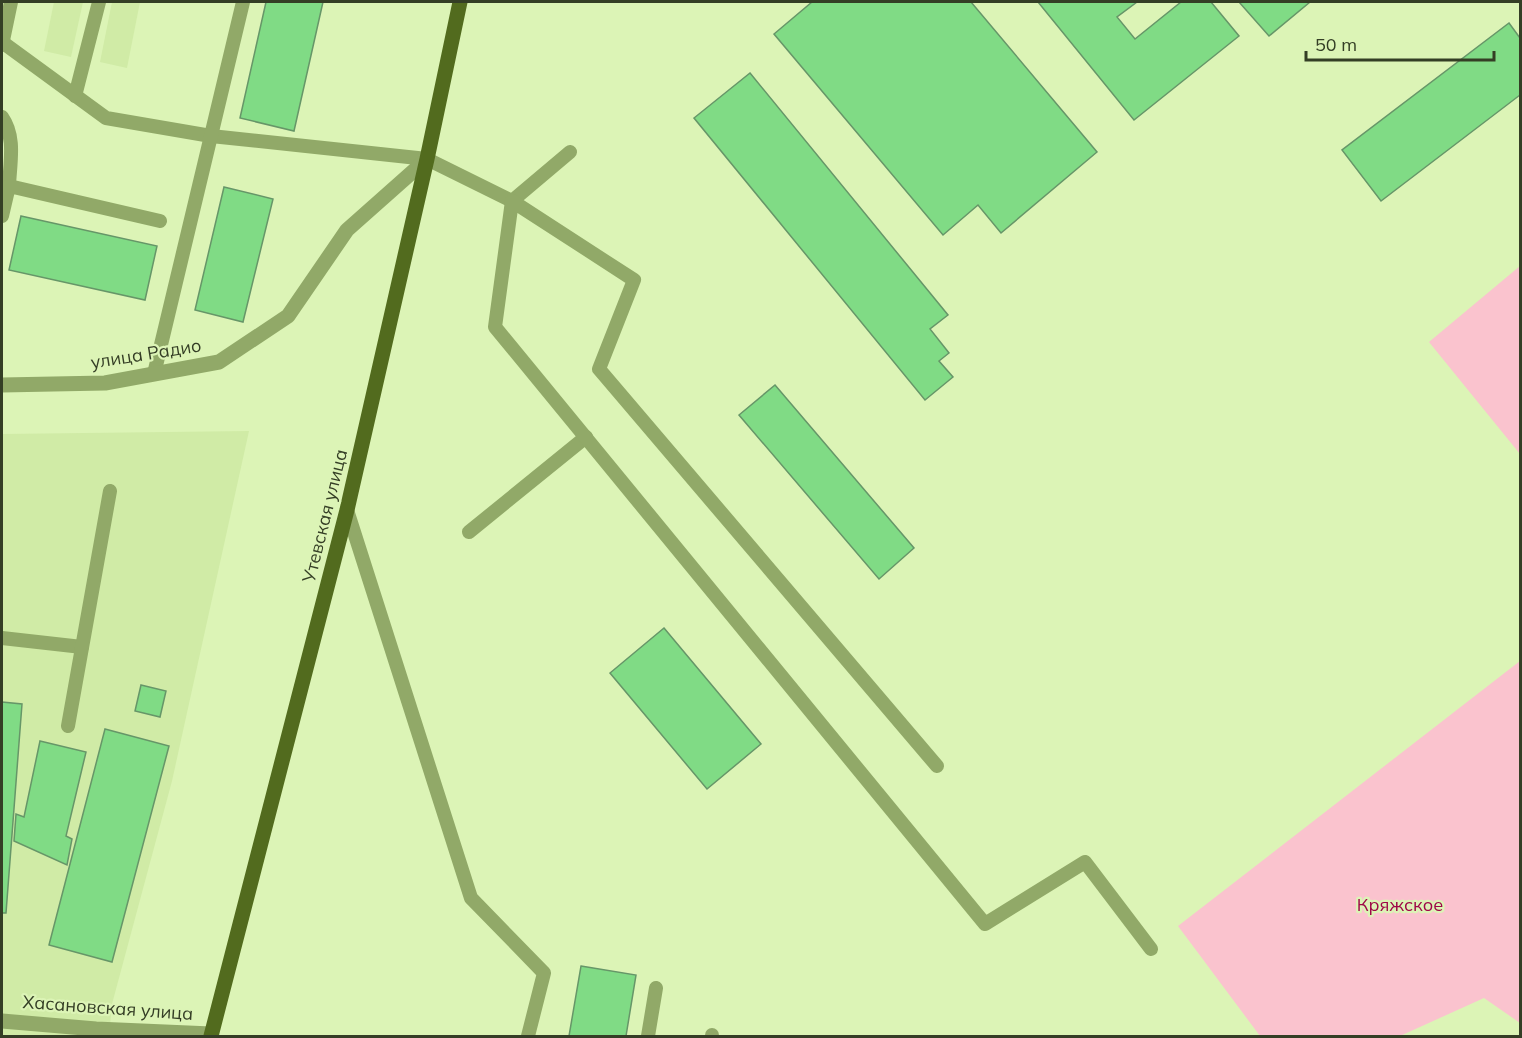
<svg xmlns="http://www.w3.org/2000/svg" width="1522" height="1038" font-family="Mulish,sans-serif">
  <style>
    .built { fill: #d0eba6 }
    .green { fill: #fac3ce }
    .building { fill: #80db85; stroke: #669668; stroke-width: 1.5 }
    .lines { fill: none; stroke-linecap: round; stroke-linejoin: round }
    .lane { stroke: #91a968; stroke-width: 14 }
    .street { stroke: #91a968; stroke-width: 15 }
    .primary { stroke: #526b1e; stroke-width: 15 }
    .labels { text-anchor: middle; stroke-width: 4.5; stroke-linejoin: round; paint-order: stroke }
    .street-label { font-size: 18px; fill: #343e25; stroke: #dcf4b6 }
    .park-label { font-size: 18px; fill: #9e0848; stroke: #dcf4b6 }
  </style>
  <rect width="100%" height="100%" fill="#dcf4b6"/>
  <g class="built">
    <path d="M 54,2 L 83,2 L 71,57 L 44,51 Z"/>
    <path d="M 112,2 L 140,2 L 127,68 L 100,62 Z"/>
    <path d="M 249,431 L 172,781 L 112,1004 L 109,1036 L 2,1036 L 2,434 Z"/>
  </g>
  <g class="green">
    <path d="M 1520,266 L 1520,454 L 1429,342 Z"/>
    <path d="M 1520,661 L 1520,1023 L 1484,998 L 1400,1036 L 1260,1036 L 1178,926 Z"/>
  </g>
  <g class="building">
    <path d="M 266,2 L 323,2 L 294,131 L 240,118 Z"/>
    <path d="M 812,2 L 971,2 L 1097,152 L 1001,233 L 978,205 L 943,235 L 774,34 Z"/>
    <path d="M 1038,2 L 1137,2 L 1117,17 L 1135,39 L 1181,2 L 1211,2 L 1239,36 L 1134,120 Z"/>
    <path d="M 1239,2 L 1310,2 L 1269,36 Z"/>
    <path d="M 1509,23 L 1520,38 L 1520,95 L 1381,201 L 1342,150 Z"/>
    <path d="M 750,73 L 948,315 L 930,329 L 949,353 L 939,361 L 953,377 L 925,400 L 694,118 Z"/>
    <path d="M 224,187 L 273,199 L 243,322 L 195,310 Z"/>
    <path d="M 21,216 L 157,246 L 145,300 L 9,270 Z"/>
    <path d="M 775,385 L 914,548 L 879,579 L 739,415 Z"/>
    <path d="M 664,628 L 761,744 L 707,789 L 610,673 Z"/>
    <path d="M 141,685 L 166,691 L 160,717 L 135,711 Z"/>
    <path d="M 2,702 L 22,704 L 6,913 L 2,913 Z"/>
    <path d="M 105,729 L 169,746 L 112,962 L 49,945 Z"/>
    <path d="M 40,741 L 86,752 L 66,836 L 72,839 L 67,865 L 14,841 L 16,814 L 24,817 Z"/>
    <path d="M 581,966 L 636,975 L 626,1036 L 569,1036 Z"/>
  </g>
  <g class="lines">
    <g class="lane">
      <path d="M 2,42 L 106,118 L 211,136 L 427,159 L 512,201 L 570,152"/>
      <path d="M 2,45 L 11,2"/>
      <path d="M 75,96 L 99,2"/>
      <path d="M 2,117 C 16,137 10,162 9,186"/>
      <path d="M 2,216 L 9,186 L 160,221"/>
      <path d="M 154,374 L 243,2"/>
      <path d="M 347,510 L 471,898 L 544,973 L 528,1036"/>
      <path d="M 469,532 L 586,437"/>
      <path d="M 2,638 L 82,647"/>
      <path d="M 68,726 L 110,491"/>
      <path d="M 937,766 L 599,369 L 634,280 L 512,201 L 495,327 L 985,924 L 1085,862 L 1151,949"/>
      <path d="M 648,1036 L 656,988"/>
      <path d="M 712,1036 L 712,1035"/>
    </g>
    <g class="street">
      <path d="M 2,385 L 105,383 L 219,362 L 288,316 L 347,230 L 427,159"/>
      <path d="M 2,1021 L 96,1029 L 211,1034"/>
    </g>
    <path class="primary" d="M 211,1036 L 347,510 L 427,159 L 460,2"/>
  </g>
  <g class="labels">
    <g class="street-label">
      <text transform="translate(146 354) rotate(-9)" y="6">улица Радио</text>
      <text transform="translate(325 516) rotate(-76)" y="6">Утевская улица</text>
      <text transform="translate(108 1008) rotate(4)" y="6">Хасановская улица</text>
    </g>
    <g class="park-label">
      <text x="1400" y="911">Кряжское</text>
    </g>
  </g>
  <rect width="1522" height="1038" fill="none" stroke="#343e25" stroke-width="6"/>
  <path d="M1306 51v9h188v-9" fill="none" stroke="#343e25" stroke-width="3"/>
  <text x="1315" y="51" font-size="18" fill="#343e25" stroke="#dcf4b6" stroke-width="4.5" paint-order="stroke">50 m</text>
</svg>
